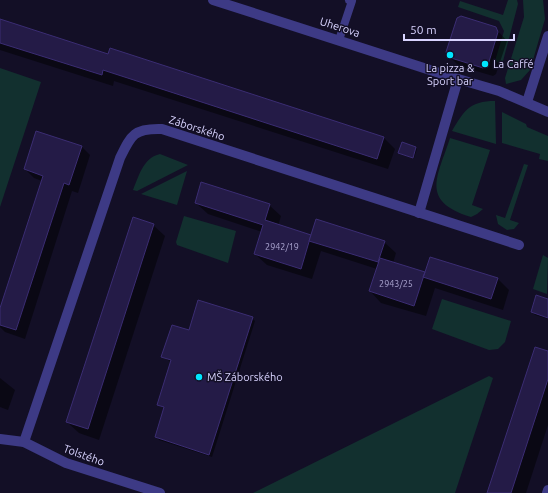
<svg xmlns="http://www.w3.org/2000/svg" width="548" height="493" font-family="Ubuntu,sans-serif">
  <style>
    .green { fill: #12302f }
    .shadow { fill: #0007 }
    .building { fill: #241b47; stroke: #3b2d73 }
    .lines { fill: none; stroke-linecap: round; stroke-linejoin: round }
    .service { stroke: #3d3a85; stroke-width: 8 }
    .minor { stroke: #3d3a85; stroke-width: 10 }
    .poi-dot { fill: #00e5ff; stroke: #130f26; stroke-width: 1.5 }
    .labels { text-anchor: middle; stroke-width: 3; stroke-linejoin: round; paint-order: stroke }
    .number-label { font-size: 9px; fill: #aca6d1 }
    .street-label { font-size: 11px; fill: #d9d4ff; stroke: #130f26 }
    .poi-label { font-size: 11px; fill: #d9d4ff; stroke: #130f26; text-anchor: start }
  </style>
  <rect width="100%" height="100%" fill="#130f26"/>
  <g class="green">
    <path d="M 508,0 L 517,0 L 518,4 L 502,65 L 495,61 L 504,31 L 499,21 L 458,7 L 460,1 L 503,15 Z"/>
    <path d="M 523,0 L 543,0 L 545,19 L 530,70 L 521,80 L 506,84 L 505,78 L 524,17 Z"/>
    <path d="M 0,68 L 41,82 L 0,207 Z"/>
    <path d="M 495,101 L 496,144 L 452,131 C 464,111 469,101 495,101 Z"/>
    <path d="M 502,112 L 526,124 L 527,127 L 548,136 L 548,161 L 539,159 L 540,154 L 502,143 Z"/>
    <path d="M 450,138 L 490,150 L 472,205 L 483,209 L 477,214 L 471,217 C 419,201 438,176 450,138 Z"/>
    <path d="M 160,154 L 188,165 L 137,191 L 133,190 C 139,176 143,158 160,154 Z"/>
    <path d="M 524,164 L 528,165 L 510,220 L 519,223 L 514,229 L 507,230 L 498,224 L 496,215 L 505,218 Z"/>
    <path d="M 187,171 L 177,205 L 141,194 Z"/>
    <path d="M 184,216 L 236,231 L 228,263 L 177,245 L 176,242 Z"/>
    <path d="M 543,255 L 548,258 L 547,294 L 533,289 Z"/>
    <path d="M 442,299 L 511,321 L 505,342 L 498,349 L 489,350 L 432,329 Z"/>
    <path d="M 489,376 L 493,378 L 455,493 L 253,493 Z"/>
  </g>
  <g class="shadow">
    <path d="M 0,20 L 109,55 L 384,138 L 395,149 L 388,169 L 114,81 L 113,86 L 0,50 Z"/>
    <path d="M 495,28 L 507,41 L 496,74 L 493,76 L 459,66 L 449,56 Z"/>
    <path d="M 81,146 L 90,155 L 78,193 L 72,191 L 25,339 L 5,332 L 0,327 L 0,312 L 42,181 L 34,178 L 25,169 Z"/>
    <path d="M 416,148 L 417,149 L 414,158 L 401,154 Z"/>
    <path d="M 196,203 L 269,205 L 281,216 L 278,226 L 311,236 L 384,242 L 396,253 L 393,263 L 426,273 L 498,279 L 509,290 L 503,310 L 435,288 L 426,316 L 381,303 L 370,291 L 377,269 L 321,251 L 312,279 L 267,265 L 255,254 L 262,232 L 208,214 Z"/>
    <path d="M 153,225 L 165,236 L 99,440 L 79,433 L 67,422 Z"/>
    <path d="M 548,300 L 548,319 L 535,315 L 532,312 Z"/>
    <path d="M 252,318 L 255,321 L 212,457 L 159,440 L 156,436 L 165,409 L 158,404 L 171,362 L 162,356 L 189,332 Z"/>
    <path d="M 548,352 L 548,425 L 526,493 L 489,493 Z"/>
    <path d="M 0,378 L 15,390 L 8,410 L 0,407 Z"/>
  </g>
  <g class="building">
    <path d="M 461,16 L 496,27 L 498,32 L 488,65 L 483,68 L 448,57 L 446,52 L 457,18 Z"/>
    <path d="M 0,19 L 108,54 L 110,48 L 384,137 L 377,159 L 103,70 L 102,75 L 0,43 Z"/>
    <path d="M 36,131 L 82,146 L 69,185 L 64,183 L 16,330 L 0,325 L 0,308 L 43,176 L 24,169 Z"/>
    <path d="M 402,142 L 416,147 L 413,158 L 398,153 Z"/>
    <path d="M 201,182 L 270,204 L 265,220 L 311,235 L 301,269 L 254,254 L 263,225 L 195,203 Z"/>
    <path d="M 133,217 L 154,224 L 88,429 L 66,422 Z"/>
    <path d="M 316,219 L 385,241 L 378,262 L 309,241 Z"/>
    <path d="M 430,257 L 498,278 L 491,299 L 423,277 L 425,272 L 414,306 L 369,291 L 380,258 L 425,272 Z"/>
    <path d="M 536,295 L 548,299 L 548,318 L 531,312 Z"/>
    <path d="M 198,300 L 253,317 L 209,455 L 155,437 L 164,407 L 157,405 L 171,360 L 161,357 L 172,325 L 189,330 Z"/>
    <path d="M 535,347 L 548,351 L 548,379 L 511,493 L 487,493 Z"/>
  </g>
  <g class="lines">
    <path class="service" d="M 339,40 L 352,1 L 349,0"/>
    <g class="minor">
      <path d="M 213,0 L 458,79 L 499,91 L 548,112"/>
      <path d="M 527,102 L 548,36"/>
      <path d="M 419,213 L 458,79"/>
      <path d="M 0,439 L 24,442 L 66,463 L 160,493"/>
      <path d="M 24,442 L 120,158 C 131,135 134,128 162,129 L 519,245"/>
      <path d="M 547,493 L 548,490"/>
    </g>
  </g>
  <g class="poi-dot">
    <circle cx="450" cy="55" r="4"/>
    <circle cx="485" cy="64" r="4"/>
    <circle cx="199" cy="377" r="4"/>
  </g>
  <g class="labels">
    <g class="number-label">
      <text x="282" y="250">2942/19</text>
      <text x="396" y="287">2943/25</text>
    </g>
    <g class="street-label">
      <text transform="translate(340 27) rotate(18)" y="4">Uherova</text>
      <text transform="translate(197 128) rotate(18)" y="4">Záborského</text>
      <text transform="translate(84 455) rotate(20)" y="4">Tolstého</text>
    </g>
    <g class="poi-label">
      <text x="493" y="68">La Caffé</text>
      <text x="450" y="72" text-anchor="middle">La pizza &amp;<tspan x="450" dy="13">Sport bar</tspan></text>
      <text x="207" y="381">MŠ Záborského</text>
    </g>
  </g>
  <path d="M404 34v6h110v-6" fill="none" stroke="#d9d4ff" stroke-width="2"/>
  <text x="410" y="34" font-size="12" fill="#d9d4ff" stroke="#130f26" stroke-width="3" paint-order="stroke">50 m</text>
</svg>
